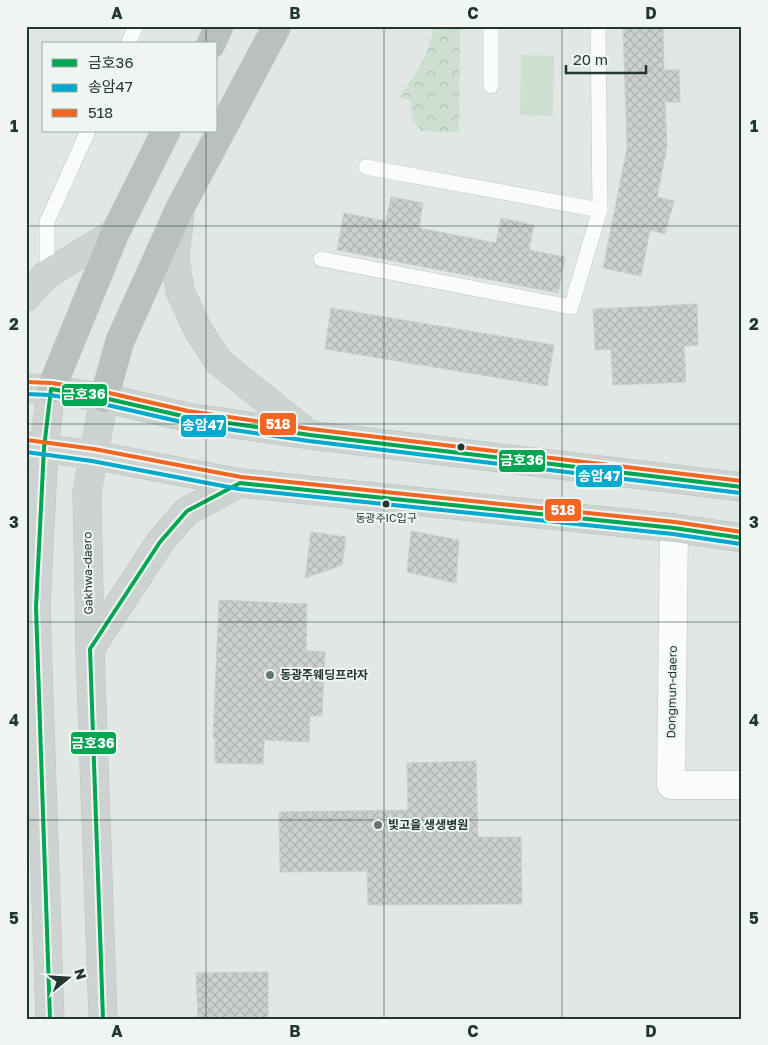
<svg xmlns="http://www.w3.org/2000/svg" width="768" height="1045" font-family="'Golos Text','Noto Sans KR',sans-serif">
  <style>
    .green { fill: #ccdfd0 }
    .park { fill: url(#park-crowns) }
    .building { fill: url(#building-cross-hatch); stroke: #cad0cd }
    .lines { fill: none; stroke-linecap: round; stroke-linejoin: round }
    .service-casing { stroke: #bec4c1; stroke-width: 16 }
    .minor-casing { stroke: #bec4c1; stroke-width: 29 }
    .primary-casing { stroke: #bcc3c0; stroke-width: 29 }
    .motorway-casing { stroke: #bcc3c0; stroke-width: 29 }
    .service { stroke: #fafbfb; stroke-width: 15 }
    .minor { stroke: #fafbfb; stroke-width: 28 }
    .primary { stroke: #cdd3d1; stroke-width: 28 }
    .motorway { stroke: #bac0be; stroke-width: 28 }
    .bus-1-casing { stroke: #eff6f2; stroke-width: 8 }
    .bus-2-casing { stroke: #eff6f2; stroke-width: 8 }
    .bus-3-casing { stroke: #eff6f2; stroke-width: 8 }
    .bus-1 { stroke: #00a651; stroke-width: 4 }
    .bus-2 { stroke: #00a9ce; stroke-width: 4 }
    .bus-3 { stroke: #f26522; stroke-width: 4 }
    .grid { fill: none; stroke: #22372f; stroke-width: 1; stroke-opacity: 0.55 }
    .bus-dot { fill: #22372f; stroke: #eff6f2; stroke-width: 2 }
    .poi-dot { fill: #65756e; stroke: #eff6f2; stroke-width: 2 }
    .labels { text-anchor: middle; stroke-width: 4; stroke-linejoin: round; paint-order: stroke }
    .bus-label { font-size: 11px; fill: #22372f; stroke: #eff6f2 }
    .street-label { font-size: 12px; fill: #22372f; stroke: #eff6f2 }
    .poi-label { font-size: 12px; font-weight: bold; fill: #22372f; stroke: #eff6f2; text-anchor: start }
    .line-badge { stroke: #eff6f2; stroke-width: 2 }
    .badge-label { font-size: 14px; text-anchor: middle; font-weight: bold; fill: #fff }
    .neatline { fill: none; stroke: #22372f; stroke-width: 2 }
    .grid-label { font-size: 16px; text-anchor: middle; font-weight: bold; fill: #22372f }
  </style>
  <defs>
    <pattern id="park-crowns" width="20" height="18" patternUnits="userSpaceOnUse" patternTransform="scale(1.25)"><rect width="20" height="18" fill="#ccdfd0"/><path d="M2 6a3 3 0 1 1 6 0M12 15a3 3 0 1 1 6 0" fill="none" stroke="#afc0b3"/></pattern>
    <pattern id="building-cross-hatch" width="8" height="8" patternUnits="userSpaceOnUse" patternTransform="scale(1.25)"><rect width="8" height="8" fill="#ccd0ce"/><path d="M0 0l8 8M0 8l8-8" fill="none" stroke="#afb3b1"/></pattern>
  </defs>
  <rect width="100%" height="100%" fill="#e1e7e4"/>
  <path class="green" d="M 521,55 L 554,56 L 553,116 L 520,115 Z"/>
  <path class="park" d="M 433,26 L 460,26 L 459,132 L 421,131 L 413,120 L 410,100 L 400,97 C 414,75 432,53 433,26 Z"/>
  <g class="building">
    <path d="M 663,26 L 664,70 L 679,70 L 680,102 L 665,102 L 667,147 L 657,197 L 674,201 L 665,234 L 650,230 L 641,276 L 603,268 L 627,148 L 623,27 Z"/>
    <path d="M 391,197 L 423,203 L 419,228 L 496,243 L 501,218 L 534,225 L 529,250 L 565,257 L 558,293 L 337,250 L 344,213 L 386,221 Z"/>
    <path d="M 697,304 L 698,345 L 684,346 L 686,382 L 613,385 L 611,349 L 595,350 L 593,309 Z"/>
    <path d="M 331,308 L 554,345 L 547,386 L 325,349 Z"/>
    <path d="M 411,531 L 459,540 L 456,583 L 407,572 Z"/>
    <path d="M 311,532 L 346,537 L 342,565 L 305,578 Z"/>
    <path d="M 219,600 L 307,604 L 306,651 L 325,652 L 322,716 L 310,716 L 309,742 L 264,740 L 263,764 L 215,763 L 215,738 L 213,738 Z"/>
    <path d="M 476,761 L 478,837 L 521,837 L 522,904 L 368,905 L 367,871 L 280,872 L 279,812 L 408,810 L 407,763 Z"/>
    <path d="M 268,972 L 268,1019 L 198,1019 L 196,973 Z"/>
  </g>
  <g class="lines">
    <defs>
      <g id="service">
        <path d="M 128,44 L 136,26"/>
        <path d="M 491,86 L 491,26"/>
        <path d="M 366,167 L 600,210"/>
        <path d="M 321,259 L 571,307 L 600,210 L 598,26"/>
        <path d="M 47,274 L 47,222 L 88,131"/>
      </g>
      <path id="minor" d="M 674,528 L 671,785 L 742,785"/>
      <g id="primary">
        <path d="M 180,212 L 175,258 L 180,291 L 198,330 L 219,362 L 309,434"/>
        <path d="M 26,297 L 47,274 L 115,233"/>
        <path d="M 26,388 L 51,389 L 104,398 L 187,417 L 310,435 L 742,487"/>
        <path d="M 26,446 L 93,455 L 240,483 L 674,528 L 742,538"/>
        <path d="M 90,649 L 160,542 L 187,511 L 240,483"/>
        <path d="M 50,1019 L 36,607 L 44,448 L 51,389"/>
        <path d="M 103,1019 L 90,649 L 87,492 L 104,398"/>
      </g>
      <g id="motorway">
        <path d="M 211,44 L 219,26"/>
        <path d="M 51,389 L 115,233 L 166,131"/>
        <path d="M 104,398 L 120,341 L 180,208 L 277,26"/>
      </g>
    </defs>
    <use href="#service" class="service-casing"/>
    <use href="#minor" class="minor-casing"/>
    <use href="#primary" class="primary-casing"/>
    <use href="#motorway" class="motorway-casing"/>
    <use href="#service" class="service"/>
    <use href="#minor" class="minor"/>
    <use href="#primary" class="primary"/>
    <use href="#motorway" class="motorway"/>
    <defs>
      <g id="bus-1">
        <path d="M 50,1019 L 36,607 L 44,448 L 51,389 L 104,398 L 187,417 L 310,435 L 742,487"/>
        <path d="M 103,1019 L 90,649 L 160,542 L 187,511 L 240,483 L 674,528 L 742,538"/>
      </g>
      <g id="bus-2">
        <path d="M 26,394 L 50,395 L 103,404 L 186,423 L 309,441 L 741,493"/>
        <path d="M 26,452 L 92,461 L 239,489 L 673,534 L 741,544"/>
      </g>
      <g id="bus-3">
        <path d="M 26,382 L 52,383 L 105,392 L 188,411 L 311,429 L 742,481"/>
        <path d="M 27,440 L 94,449 L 241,477 L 675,522 L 742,532"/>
      </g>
    </defs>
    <use href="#bus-1" class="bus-1-casing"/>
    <use href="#bus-2" class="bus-2-casing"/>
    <use href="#bus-3" class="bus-3-casing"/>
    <use href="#bus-1" class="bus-1"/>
    <use href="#bus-2" class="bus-2"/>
    <use href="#bus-3" class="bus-3"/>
  </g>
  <path class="grid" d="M 206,26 L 206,44M 384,26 L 384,1019M 562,26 L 562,1019M 206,131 L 206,1019M 26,226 L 742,226M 26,424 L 742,424M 26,622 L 742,622M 26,820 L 742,820"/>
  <g class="bus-dot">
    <circle cx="461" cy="447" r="4.5"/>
    <circle cx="386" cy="504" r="4.5"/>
  </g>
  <g class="poi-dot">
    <circle cx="270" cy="675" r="5"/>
    <circle cx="378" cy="825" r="5"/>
  </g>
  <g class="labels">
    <g class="bus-label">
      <text x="386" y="522">동광주IC입구</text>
    </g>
    <g class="street-label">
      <text transform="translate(88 573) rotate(-91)" y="4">Gakhwa-daero</text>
      <text transform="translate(672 692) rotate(-89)" y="4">Dongmun-daero</text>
    </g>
    <g class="poi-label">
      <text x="280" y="679">동광주웨딩프라자</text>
      <text x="388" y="829">빛고을 생생병원</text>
    </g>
  </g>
  <g class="line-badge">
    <rect x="61" y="383" width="47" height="24" rx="5" fill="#00a651"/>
    <rect x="259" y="412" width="38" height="24" rx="5" fill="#f26522"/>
    <rect x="180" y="414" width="47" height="24" rx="5" fill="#00a9ce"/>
    <rect x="498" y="449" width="48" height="24" rx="5" fill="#00a651"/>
    <rect x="575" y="464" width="48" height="24" rx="5" fill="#00a9ce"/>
    <rect x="544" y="498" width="38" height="24" rx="5" fill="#f26522"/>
    <rect x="70" y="731" width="47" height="24" rx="5" fill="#00a651"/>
  </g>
  <g class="badge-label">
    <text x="84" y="399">금호36</text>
    <text x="278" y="429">518</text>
    <text x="203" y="430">송암47</text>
    <text x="522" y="465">금호36</text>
    <text x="599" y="481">송암47</text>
    <text x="563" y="515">518</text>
    <text x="93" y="748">금호36</text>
  </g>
  <rect width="768" height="1045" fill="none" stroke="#eff6f2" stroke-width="55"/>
  <rect x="42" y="42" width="175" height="90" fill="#eff6f2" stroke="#9daaa4"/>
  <rect x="52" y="59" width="25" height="8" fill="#00a651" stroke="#9daaa4"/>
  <text x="88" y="68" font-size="15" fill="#22372f">금호36</text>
  <rect x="52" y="84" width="25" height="8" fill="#00a9ce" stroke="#9daaa4"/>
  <text x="88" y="92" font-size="15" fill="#22372f">송암47</text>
  <rect x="52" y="109" width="25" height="8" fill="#f26522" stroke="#9daaa4"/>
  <text x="88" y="118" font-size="15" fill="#22372f">518</text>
  <g transform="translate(68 978) rotate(72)" stroke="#eff6f2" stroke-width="4" paint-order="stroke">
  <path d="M0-4L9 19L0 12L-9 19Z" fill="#22372f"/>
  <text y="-8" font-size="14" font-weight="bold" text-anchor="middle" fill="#22372f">N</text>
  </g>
  <path d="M566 65v8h80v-8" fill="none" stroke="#22372f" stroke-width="2.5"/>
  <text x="573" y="65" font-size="15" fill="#22372f" stroke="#eff6f2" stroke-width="4" paint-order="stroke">20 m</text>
  <rect x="28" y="28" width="712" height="990" class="neatline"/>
  <g class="grid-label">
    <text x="117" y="19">A</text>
    <text x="295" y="19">B</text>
    <text x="473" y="19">C</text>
    <text x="651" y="19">D</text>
    <text x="14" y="132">1</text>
    <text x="754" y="132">1</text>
    <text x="14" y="330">2</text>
    <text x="754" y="330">2</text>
    <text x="14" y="528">3</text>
    <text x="754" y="528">3</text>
    <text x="14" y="726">4</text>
    <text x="754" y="726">4</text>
    <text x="14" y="924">5</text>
    <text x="754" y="924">5</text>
    <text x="117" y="1037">A</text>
    <text x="295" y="1037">B</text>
    <text x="473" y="1037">C</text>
    <text x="651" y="1037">D</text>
  </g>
</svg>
